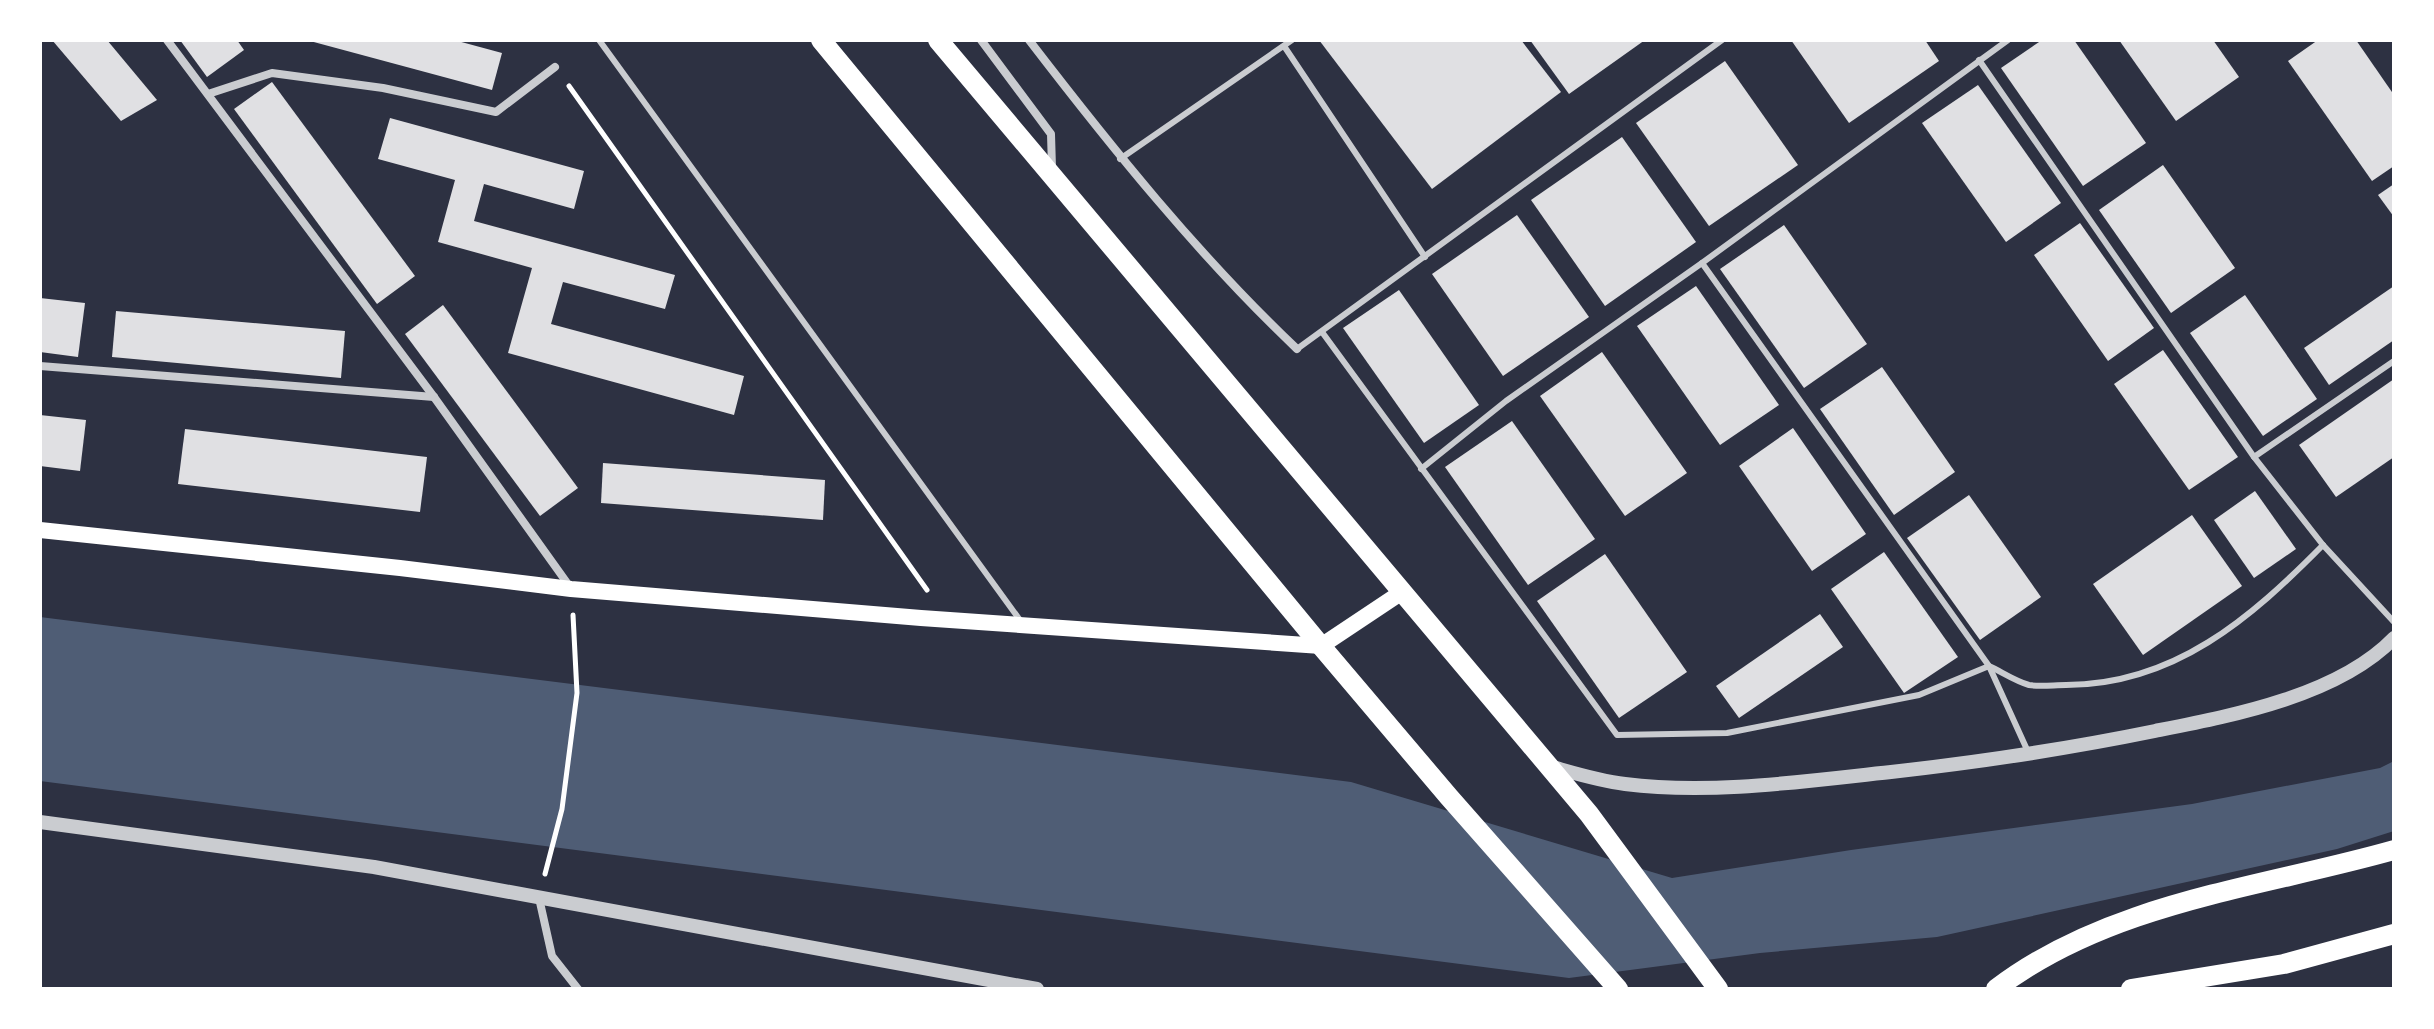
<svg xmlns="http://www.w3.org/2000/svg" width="2434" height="1029" font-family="'Space Grotesk',sans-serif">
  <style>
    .water { fill: #4f5d75 }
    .building { fill: #e0e0e3 }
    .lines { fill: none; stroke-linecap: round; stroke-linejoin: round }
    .path { stroke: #fff; stroke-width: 5 }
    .service { stroke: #caccd0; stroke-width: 6 }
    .minor { stroke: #caccd0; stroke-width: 8 }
    .tertiary { stroke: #caccd0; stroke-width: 14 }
    .secondary { stroke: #fff; stroke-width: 16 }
    .primary { stroke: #fff; stroke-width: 20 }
  </style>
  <rect width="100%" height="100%" fill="#2d3142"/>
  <path class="water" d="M 40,617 L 1351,782 L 1672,878 L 1851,850 L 2192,804 L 2380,768 L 2394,761 L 2394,831 L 2337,849 L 1937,937 L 1760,953 L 1569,978 L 40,781 Z"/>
  <g class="building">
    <path d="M 52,40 L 107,40 L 157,100 L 121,121 Z"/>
    <path d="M 180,40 L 237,40 L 244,50 L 207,77 Z"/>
    <path d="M 454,40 L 502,53 L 492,90 L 310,41 Z"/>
    <path d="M 1319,40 L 1521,40 L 1561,92 L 1432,189 Z"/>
    <path d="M 1530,40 L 1645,40 L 1569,94 Z"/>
    <path d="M 1791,40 L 1925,40 L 1939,61 L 1849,123 Z"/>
    <path d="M 2042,40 L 2074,40 L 2146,143 L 2083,186 L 2001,68 Z"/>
    <path d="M 2119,40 L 2213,40 L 2239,77 L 2176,121 Z"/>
    <path d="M 2318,40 L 2356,40 L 2394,95 L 2394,166 L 2372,181 L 2288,61 Z"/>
    <path d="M 1725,61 L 1798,165 L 1709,226 L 1636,123 Z"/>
    <path d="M 272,82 L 415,276 L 377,304 L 234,109 Z"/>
    <path d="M 1978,85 L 2061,203 L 2006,242 L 1922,123 Z"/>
    <path d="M 390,118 L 584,171 L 574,209 L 484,184 L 474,221 L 675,275 L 665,309 L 563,282 L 551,324 L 744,376 L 734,415 L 508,353 L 532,268 L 438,242 L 455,180 L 378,159 Z"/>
    <path d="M 1622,137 L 1696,242 L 1605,306 L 1531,200 Z"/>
    <path d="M 2163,165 L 2235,268 L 2171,313 L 2099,210 Z"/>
    <path d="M 2394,184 L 2394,217 L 2378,195 Z"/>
    <path d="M 1517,215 L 1589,317 L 1503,376 L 1432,274 Z"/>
    <path d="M 2080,223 L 2154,328 L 2108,361 L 2034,255 Z"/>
    <path d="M 1784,225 L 1867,344 L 1804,388 L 1720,269 Z"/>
    <path d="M 1696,286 L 1779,405 L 1720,445 L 1637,326 Z"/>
    <path d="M 2394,286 L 2394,340 L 2329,385 L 2304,348 Z"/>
    <path d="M 1399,290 L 1479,405 L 1424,443 L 1343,328 Z"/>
    <path d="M 2245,295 L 2317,399 L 2263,436 L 2190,333 Z"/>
    <path d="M 40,298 L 85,303 L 78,357 L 40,352 Z"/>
    <path d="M 443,305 L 578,488 L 540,516 L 405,334 Z"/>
    <path d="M 116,311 L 345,331 L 341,378 L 112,357 Z"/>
    <path d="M 2163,350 L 2238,457 L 2189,490 L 2114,384 Z"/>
    <path d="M 1602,352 L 1687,473 L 1625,516 L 1540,396 Z"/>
    <path d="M 1882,367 L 1955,472 L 1894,515 L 1820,409 Z"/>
    <path d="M 2394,379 L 2394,457 L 2336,497 L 2299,445 Z"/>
    <path d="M 40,415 L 86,420 L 80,471 L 40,466 Z"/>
    <path d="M 1512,421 L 1595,539 L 1528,585 L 1445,467 Z"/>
    <path d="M 1793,428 L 1866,534 L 1812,571 L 1739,466 Z"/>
    <path d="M 185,429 L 427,457 L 420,512 L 178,484 Z"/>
    <path d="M 603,463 L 825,480 L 823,520 L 601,503 Z"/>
    <path d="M 2255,491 L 2296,549 L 2254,578 L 2214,520 Z"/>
    <path d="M 1969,495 L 2041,597 L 1980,640 L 1907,538 Z"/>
    <path d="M 2192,515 L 2242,586 L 2143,655 L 2093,584 Z"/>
    <path d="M 1884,552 L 1958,657 L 1904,693 L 1831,589 Z"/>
    <path d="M 1605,554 L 1687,672 L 1619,718 L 1537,601 Z"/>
    <path d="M 1820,614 L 1843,647 L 1739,718 L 1716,686 Z"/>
  </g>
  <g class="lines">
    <g class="path">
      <path d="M 569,86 L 927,590"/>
      <path d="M 545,874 L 562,809 L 577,693 L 573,615"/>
    </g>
    <g class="service">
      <path d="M 599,40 L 1022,623"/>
      <path d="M 1284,46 L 1425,257"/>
      <path d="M 1979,60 L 2254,457 L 2323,545 L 2394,622"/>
      <path d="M 1120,159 L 1292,40"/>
      <path d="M 1702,263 L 1989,666 C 2002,672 2015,681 2029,685 C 2040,687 2054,685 2066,685 C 2174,685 2251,618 2323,545"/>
      <path d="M 1322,332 L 1617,735 L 1727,733 L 1919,695 L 1989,666 L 2029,754"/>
      <path d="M 1297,349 L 1722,40"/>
      <path d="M 2254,457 L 2394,361"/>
      <path d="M 1421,469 L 1506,401 L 1702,263 L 2008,40"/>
    </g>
    <g class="minor">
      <path d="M 167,40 L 434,397 L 570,587"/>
      <path d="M 981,40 L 1051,134 L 1052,168"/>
      <path d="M 1029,40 C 1112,148 1198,255 1297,349"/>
      <path d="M 208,94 L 272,73 L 383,88 L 496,112 L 555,67"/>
      <path d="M 40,366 L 434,397"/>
      <path d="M 539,898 L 552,956 L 578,989"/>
    </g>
    <g class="tertiary">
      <path d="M 1549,766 C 1574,773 1599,781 1625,784 C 1711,795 1806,781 1891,772 C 1980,762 2067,749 2155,731 C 2231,716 2338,696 2394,638"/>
      <path d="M 40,822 L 374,867 L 1037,989"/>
    </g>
    <path class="secondary" d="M 40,530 L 400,568 L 571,589 L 921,618 L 1321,646 L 1402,592"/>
    <g class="primary">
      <path d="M 821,40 L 1321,646 L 1449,797 L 1618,989"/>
      <path d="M 938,40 L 1589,814 L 1718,989"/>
      <path d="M 1996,989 C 2110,902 2260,888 2394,850"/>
      <path d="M 2131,989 L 2284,964 L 2394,934"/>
    </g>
  </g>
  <rect width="2434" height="1029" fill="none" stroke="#ffffff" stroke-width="84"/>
</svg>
